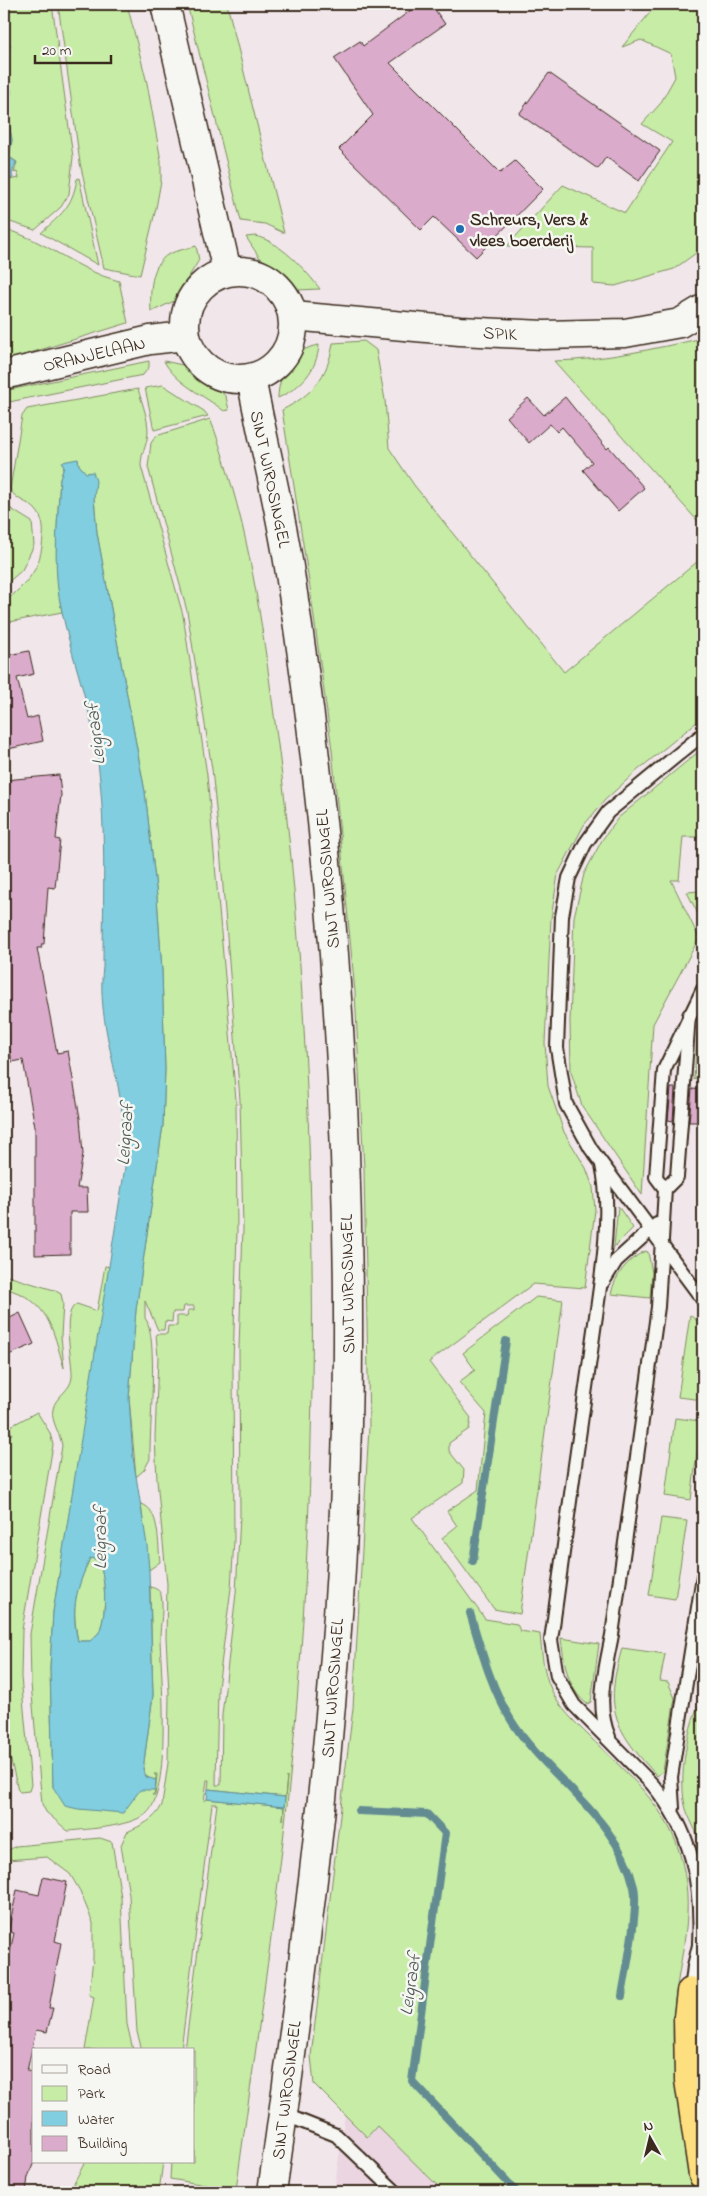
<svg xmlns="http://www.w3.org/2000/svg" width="707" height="2196" font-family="'Indie Flower',sans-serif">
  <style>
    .built { fill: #ead5e1 }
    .green { fill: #c6eca6; stroke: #808b62; fill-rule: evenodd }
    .water { fill: #80cedf; stroke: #648c92; fill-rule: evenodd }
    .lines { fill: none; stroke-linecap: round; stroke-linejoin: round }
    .stream { stroke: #648c92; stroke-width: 8 }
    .building { fill: #dbabcc; stroke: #3b2a1e }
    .lane-casing { stroke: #3b2a1e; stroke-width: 16 }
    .secondary-casing { stroke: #3b2a1e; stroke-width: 31 }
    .highway-casing { stroke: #3b2a1e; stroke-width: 31 }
    .lane { stroke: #f6f6f2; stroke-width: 12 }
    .secondary { stroke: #f6f6f2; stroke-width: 28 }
    .highway { stroke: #fedf80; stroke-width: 28 }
    .poi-dot { fill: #1f6fb2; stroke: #f6f6f2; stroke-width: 2 }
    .labels { text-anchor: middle; stroke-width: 5; stroke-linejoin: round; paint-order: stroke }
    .poi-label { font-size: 18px; font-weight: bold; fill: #3b2a1e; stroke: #f6f6f2; text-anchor: start }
    .street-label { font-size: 18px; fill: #3b2a1e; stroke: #f6f6f2 }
    .water-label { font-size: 19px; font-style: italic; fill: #505b58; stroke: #f6f6f2 }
  </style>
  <rect width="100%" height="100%" fill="#f1e7ea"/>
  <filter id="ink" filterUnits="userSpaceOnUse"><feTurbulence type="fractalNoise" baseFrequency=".02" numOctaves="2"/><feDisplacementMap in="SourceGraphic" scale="10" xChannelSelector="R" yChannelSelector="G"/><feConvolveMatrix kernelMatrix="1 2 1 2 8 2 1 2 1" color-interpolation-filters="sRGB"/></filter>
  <g filter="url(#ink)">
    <path class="built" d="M 345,2114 L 367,2136 L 377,2125 L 444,2192 L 334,2192 Z"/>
    <g class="green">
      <path d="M 4,4 L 52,4 L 73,157 L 69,194 L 61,207 L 35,230 L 4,220 L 4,181 L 19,178 L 17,172 L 14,173 L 17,162 L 9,157 L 12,140 L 8,119 L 11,92 L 7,60 L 10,45 L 4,33 Z"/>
      <path d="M 58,4 L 127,4 L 147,83 L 161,161 L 161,181 L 156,208 L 140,275 L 104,268 L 80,163 Z"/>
      <path d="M 187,4 L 227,4 L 284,233 L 265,224 L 241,221 Z"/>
      <path d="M 657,4 L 703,4 L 703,248 L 674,269 L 615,286 L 593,284 L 593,248 L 507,246 L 563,185 L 625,213 L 672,142 L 642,124 L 660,104 L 675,77 L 671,54 L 641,40 L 622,47 Z"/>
      <path d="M 79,178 L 98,265 L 41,233 C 61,214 72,208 77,179 Z"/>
      <path d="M 4,229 C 45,239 77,271 119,281 L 128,323 L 4,361 Z"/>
      <path d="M 255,236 C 279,241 305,269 320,289 L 297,290 L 279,271 L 259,257 L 246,237 Z"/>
      <path d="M 196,246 L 199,260 L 174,301 L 151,312 C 150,293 150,264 169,254 C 177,250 187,249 196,246 Z"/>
      <path d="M 703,338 L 703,527 L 554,361 C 605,360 653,349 703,338 Z"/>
      <path d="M 364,341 L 376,350 L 385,400 L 389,448 L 414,485 L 564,672 L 703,557 L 703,717 L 638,770 L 605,800 L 584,825 L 558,874 L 551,919 L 545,1043 L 548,1086 L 564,1132 L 586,1168 L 593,1187 L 595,1210 L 585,1288 L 533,1284 L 429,1362 L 471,1418 L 469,1429 L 449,1443 L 449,1451 L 464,1470 L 463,1483 L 412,1518 L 485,1619 L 517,1624 L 520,1631 L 540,1634 C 542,1653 543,1672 551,1689 C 559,1708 575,1722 589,1736 C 623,1770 665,1804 679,1851 C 698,1913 679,1952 674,2012 C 670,2072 683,2133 692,2192 L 444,2192 L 377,2126 L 367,2137 L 314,2084 L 311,2056 L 353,1708 L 369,1427 L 364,1169 L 355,992 L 332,750 L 310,588 L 282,410 C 312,395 328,377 333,343 Z"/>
      <path d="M 319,345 C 317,371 301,387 278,398 C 278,374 294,348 319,345 Z"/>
      <path d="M 149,361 L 149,367 L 143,375 L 4,403 L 4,391 Z"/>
      <path d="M 164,361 L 187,366 L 202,380 L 217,387 L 226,397 L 229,410 L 224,411 C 205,396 175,383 164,361 Z"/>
      <path d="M 163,385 L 204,411 L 208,416 L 154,430 L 145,388 Z"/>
      <path d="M 138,389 C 142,403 151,425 147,439 C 145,450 141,454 141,466 L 183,615 L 207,775 L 236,1100 L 237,1231 L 233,1364 L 234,1540 L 231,1588 L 218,1688 L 216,1785 L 221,1785 L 222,1715 L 236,1593 L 240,1516 L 239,1348 L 243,1228 L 240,1100 L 220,849 L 212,769 L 187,611 L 148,467 L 151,443 L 156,436 L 210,419 C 217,435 222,453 227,470 C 256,562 266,657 279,752 C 297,891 306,1031 310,1172 C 316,1360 311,1549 294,1736 C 280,1888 257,2039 236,2190 L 170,2179 L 171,2162 L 194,2162 L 194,2050 L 185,2050 L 217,1804 L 212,1804 L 181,2050 L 142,2050 L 137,2032 L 129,1895 L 121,1845 L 127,1832 C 142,1825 155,1820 162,1805 L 168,1763 L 169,1692 L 166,1638 L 167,1584 L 157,1480 L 155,1438 L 158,1357 L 156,1334 L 167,1334 L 168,1326 L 177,1326 L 177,1316 L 187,1316 L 188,1310 L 194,1310 L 194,1306 L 184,1306 L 183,1312 L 173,1312 L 172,1322 L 165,1321 L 164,1330 L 158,1330 L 145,1301 L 145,1318 C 159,1334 149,1433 150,1459 L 144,1470 L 136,1477 L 129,1398 L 136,1309 L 163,1125 L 165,1069 L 162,971 L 157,897 L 145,792 L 97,533 L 94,498 L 94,483 L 79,465 L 78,460 L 63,463 L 64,467 L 60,479 C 57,524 53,568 62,612 L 4,623 L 4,603 C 28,581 41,571 43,536 C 44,527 42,517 36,510 C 27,500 17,502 10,489 L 22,416 L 27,409 ZM 287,1777 L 283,1820 L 284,1807 L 207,1799 L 204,1801 L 207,1780 L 209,1780 L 208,1789 L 285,1797 Z"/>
      <path d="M 4,501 L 11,509 L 32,522 L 34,545 L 22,570 L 4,586 Z"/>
      <path d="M 703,748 L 703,837 L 683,837 L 679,880 L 671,880 L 699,938 L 653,1024 L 642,1195 L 582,1106 L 571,1072 L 570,1021 L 574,917 L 584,874 L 602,840 L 618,818 Z"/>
      <path d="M 703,852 L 703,924 L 687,892 L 700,891 Z"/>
      <path d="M 703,1014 L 703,1070 L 694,1080 L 698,1024 Z"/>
      <path d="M 618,1206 L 633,1228 L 614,1247 Z"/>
      <path d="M 645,1251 L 648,1252 L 652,1273 L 650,1298 L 611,1294 C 615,1275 627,1260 645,1251 Z"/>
      <path d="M 105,1266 L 110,1267 L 53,1612 L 50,1668 L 53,1787 L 150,1789 L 155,1790 L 154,1794 L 152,1795 L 155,1795 L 157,1774 L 154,1774 L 156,1775 L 156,1780 C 148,1780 146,1776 143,1769 L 153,1695 L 150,1587 C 155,1588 160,1590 161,1595 C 164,1608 160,1625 160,1638 C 161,1672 172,1793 146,1814 C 128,1827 89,1829 68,1831 L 46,1812 L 42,1804 L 31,1684 L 30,1634 L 62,1446 C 61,1434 50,1421 53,1409 C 55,1396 71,1391 72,1377 C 73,1361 60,1311 77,1304 L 97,1311 Z"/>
      <path d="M 4,1275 L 54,1290 L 61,1294 L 63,1303 L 61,1336 L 64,1368 C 52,1328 49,1300 4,1288 Z"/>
      <path d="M 536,1297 L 563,1300 L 520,1614 L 494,1609 L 442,1538 L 457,1526 L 447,1511 L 478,1490 L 486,1413 L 459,1382 L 475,1370 L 463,1353 Z"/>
      <path d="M 690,1315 L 703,1326 L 703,1400 L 678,1397 Z"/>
      <path d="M 37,1412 L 50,1433 L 53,1445 L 22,1630 L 21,1677 L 31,1785 L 29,1791 L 20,1792 L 18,1790 L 11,1761 L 4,1743 L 4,1438 L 12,1434 L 9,1427 Z"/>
      <path d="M 675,1418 L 701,1421 L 691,1500 L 665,1496 Z"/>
      <path d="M 141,1504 C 160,1508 158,1546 160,1562 L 149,1570 Z"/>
      <path d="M 661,1518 L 687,1521 L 675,1599 L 649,1595 Z"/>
      <path d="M 90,1558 L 98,1560 C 106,1576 107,1612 100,1630 C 99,1634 93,1638 90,1641 L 78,1641 C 71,1604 75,1592 90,1558 Z"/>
      <path d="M 561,1638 L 599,1644 L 591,1702 L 587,1704 C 567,1689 564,1661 561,1638 Z"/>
      <path d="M 622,1648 L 665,1654 L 660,1681 L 668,1682 L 675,1698 L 663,1771 L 657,1776 C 633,1749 609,1725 614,1685 C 615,1673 619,1660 622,1648 Z"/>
      <path d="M 703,1696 L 703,1852 C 700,1836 691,1824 686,1809 C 677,1781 688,1721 703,1696 Z"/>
      <path d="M 100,1838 L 112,1842 L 121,1897 L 127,2024 L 133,2050 L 85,2050 L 94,1997 L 89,1995 L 93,1958 L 93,1923 L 80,1891 L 70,1874 L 47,1857 L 6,1860 L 7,1851 L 16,1846 Z"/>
      <path d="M 85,2162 L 163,2162 L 159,2192 L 69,2192 Z"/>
    </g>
    <g class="water">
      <path d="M 4,33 L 10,45 L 7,60 L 11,92 L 8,119 L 12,140 L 9,157 L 16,162 L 12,174 L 13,178 L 4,180 Z"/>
      <path d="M 78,459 L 79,465 L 86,473 L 93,472 L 96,481 L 94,498 L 97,533 L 145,792 L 157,897 L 162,971 L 165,1069 L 163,1125 L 136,1310 L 129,1398 L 133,1457 L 147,1545 L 149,1570 L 153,1695 L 143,1769 L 146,1777 L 156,1780 L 155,1790 L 140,1790 L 123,1813 L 78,1809 L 65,1806 L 53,1787 L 50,1668 L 53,1612 L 125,1167 C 125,1140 123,1113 118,1086 C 110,1048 98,1006 103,967 C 103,895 107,820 96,748 C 88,696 68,648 59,597 C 53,558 58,518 60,479 L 64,467 L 62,462 ZM 90,1558 L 98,1560 C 106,1576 107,1612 100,1630 C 99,1634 93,1638 90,1641 L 78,1641 C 70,1608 77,1588 90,1558 Z"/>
      <path d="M 208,1789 L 285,1797 L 284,1807 L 207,1799 Z"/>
    </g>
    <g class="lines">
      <g class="stream">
        <path d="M 473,1561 L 506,1341"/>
        <path d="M 470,1613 C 481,1649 491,1688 511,1720 C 547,1778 618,1816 634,1887 C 639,1908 626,1971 622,1996"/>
        <path d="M 359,1811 L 427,1814 L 445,1833 L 412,2081 L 517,2192"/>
      </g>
    </g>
    <g class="building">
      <path d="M 419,4 L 431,4 L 445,24 L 390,63 L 500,173 L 515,161 L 543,189 L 476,257 L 434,217 L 421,230 L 339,149 L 373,115 L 334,58 L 360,41 L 363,46 Z"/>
      <path d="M 549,73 L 660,151 L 639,181 L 606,157 L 598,169 L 519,114 Z"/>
      <path d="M 565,397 L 607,449 L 609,447 L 644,488 L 618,511 L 583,470 L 592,462 L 562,427 L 557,432 L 550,424 L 529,443 L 507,417 L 528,398 L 544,415 Z"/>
      <path d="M 29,651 L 34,674 L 17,678 L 27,719 L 38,716 L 43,741 L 4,750 L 4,656 Z"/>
      <path d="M 59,775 L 61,795 L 56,839 L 60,840 L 55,888 L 48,887 L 44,944 L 41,944 L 42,948 L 37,948 L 57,1053 L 68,1051 L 80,1118 L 83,1154 L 77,1188 L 87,1188 L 88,1212 L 70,1212 L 70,1254 L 35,1255 L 35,1127 L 23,1060 L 12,1062 L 4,1020 L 4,842 L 9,800 L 5,780 Z"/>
      <path d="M 671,1088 L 675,1088 L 673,1121 L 668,1120 Z"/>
      <path d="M 692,1089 L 703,1090 L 703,1122 L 689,1122 Z"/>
      <path d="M 20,1313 L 34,1344 L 4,1357 L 4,1321 Z"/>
      <path d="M 43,1877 L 67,1882 L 55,1941 L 61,1943 L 49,2008 L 53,2008 L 47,2032 L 36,2030 L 27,2071 L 34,2072 L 34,2162 L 28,2177 L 26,2192 L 4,2192 L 4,1981 L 14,1933 L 8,1932 L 17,1890 L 39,1895 Z"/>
    </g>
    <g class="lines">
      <defs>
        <g id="lane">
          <path d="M 703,734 L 608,812 L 585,844 L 569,878 L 562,916 L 557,1048 L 566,1104 L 591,1149 L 703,1300"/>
          <path d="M 602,1165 C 614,1220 598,1295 591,1352 C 578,1443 565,1535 553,1626 L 551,1640 L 557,1676 L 574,1705 L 652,1784 C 692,1831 702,1882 699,1944"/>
          <path d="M 665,1189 L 656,1177 L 664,1070 L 703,989"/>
          <path d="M 603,1282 L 616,1261 L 657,1224"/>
          <path d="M 609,1737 C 595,1705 606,1667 612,1635 L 658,1307 L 665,1189 L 677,1177 L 689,1015"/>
          <path d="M 673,1808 L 671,1777 L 703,1576"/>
          <path d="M 691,1992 L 694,1966 L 701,1937"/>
          <path d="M 283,2114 L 336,2135 L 396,2192"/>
        </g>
        <g id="secondary">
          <path d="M 165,4 L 227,271"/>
          <circle cx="239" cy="325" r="54"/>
          <path d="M 293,316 L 460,331 L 544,335 L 625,333 L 680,323 L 703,309"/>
          <path d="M 4,375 L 150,340 L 185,336"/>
          <path d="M 251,378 C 263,441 279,503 289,567 C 329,823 349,1084 348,1343 C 348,1628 312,1911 272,2192"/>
        </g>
        <path id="highway" d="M 691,1992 L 688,2017 L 689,2080 L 703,2175"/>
      </defs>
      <use href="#lane" class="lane-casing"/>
      <use href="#secondary" class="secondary-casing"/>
      <use href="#highway" class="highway-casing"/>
      <use href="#lane" class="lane"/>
      <use href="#secondary" class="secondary"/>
      <use href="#highway" class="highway"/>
    </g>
  </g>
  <circle class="poi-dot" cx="460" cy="229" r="5"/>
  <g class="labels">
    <g class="poi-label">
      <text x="470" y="225">Schreurs, Vers &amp;<tspan x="470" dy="21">vlees boerderij</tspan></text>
    </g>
    <g class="street-label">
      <text transform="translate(500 333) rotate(3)" y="6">SPIK</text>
      <text transform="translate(94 354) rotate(-13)" y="6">ORANJELAAN</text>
      <text transform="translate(271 479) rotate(78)" y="6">SINT WIROSINGEL</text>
      <text transform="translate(327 879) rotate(-95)" y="6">SINT WIROSINGEL</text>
      <text transform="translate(347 1284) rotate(-91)" y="6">SINT WIROSINGEL</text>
      <text transform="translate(332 1688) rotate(-86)" y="6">SINT WIROSINGEL</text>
      <text transform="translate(286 2090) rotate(-83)" y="6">SINT WIROSINGEL</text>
    </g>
    <g class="water-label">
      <text transform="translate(94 734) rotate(-97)" y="7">Leigraaf</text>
      <text transform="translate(124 1134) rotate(-86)" y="7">Leigraaf</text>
      <text transform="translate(99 1538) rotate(-90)" y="7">Leigraaf</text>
      <text transform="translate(409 1984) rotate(-82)" y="7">Leigraaf</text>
    </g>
  </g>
  <rect width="707" height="2196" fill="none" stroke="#f6f6f2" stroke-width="20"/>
  <rect x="10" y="10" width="687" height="2176" fill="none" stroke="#3b2a1e" stroke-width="2" filter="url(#ink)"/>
  <rect x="32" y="2048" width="162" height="115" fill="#f6f6f2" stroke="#aba49d"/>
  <rect x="42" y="2065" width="25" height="8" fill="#f6f6f2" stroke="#aba49d"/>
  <text x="78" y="2074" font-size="15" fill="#3b2a1e">Road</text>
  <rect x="42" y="2086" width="25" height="15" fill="#c6eca6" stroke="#aba49d"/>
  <text x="78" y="2098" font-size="15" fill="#3b2a1e">Park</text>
  <rect x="42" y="2111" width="25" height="15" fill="#80cedf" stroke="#aba49d"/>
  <text x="78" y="2124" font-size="15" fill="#3b2a1e">Water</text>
  <rect x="42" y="2136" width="25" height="15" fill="#dbabcc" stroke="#aba49d"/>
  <text x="78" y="2148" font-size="15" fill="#3b2a1e">Building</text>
  <g transform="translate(650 2138) rotate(352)" stroke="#f6f6f2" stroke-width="4" paint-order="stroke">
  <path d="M0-4L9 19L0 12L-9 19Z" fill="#3b2a1e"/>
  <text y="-8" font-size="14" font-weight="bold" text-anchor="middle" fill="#3b2a1e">N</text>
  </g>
  <path d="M35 55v8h76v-8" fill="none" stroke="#3b2a1e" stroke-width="2.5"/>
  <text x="42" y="55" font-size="15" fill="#3b2a1e" stroke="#f6f6f2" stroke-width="4" paint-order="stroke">20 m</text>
</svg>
